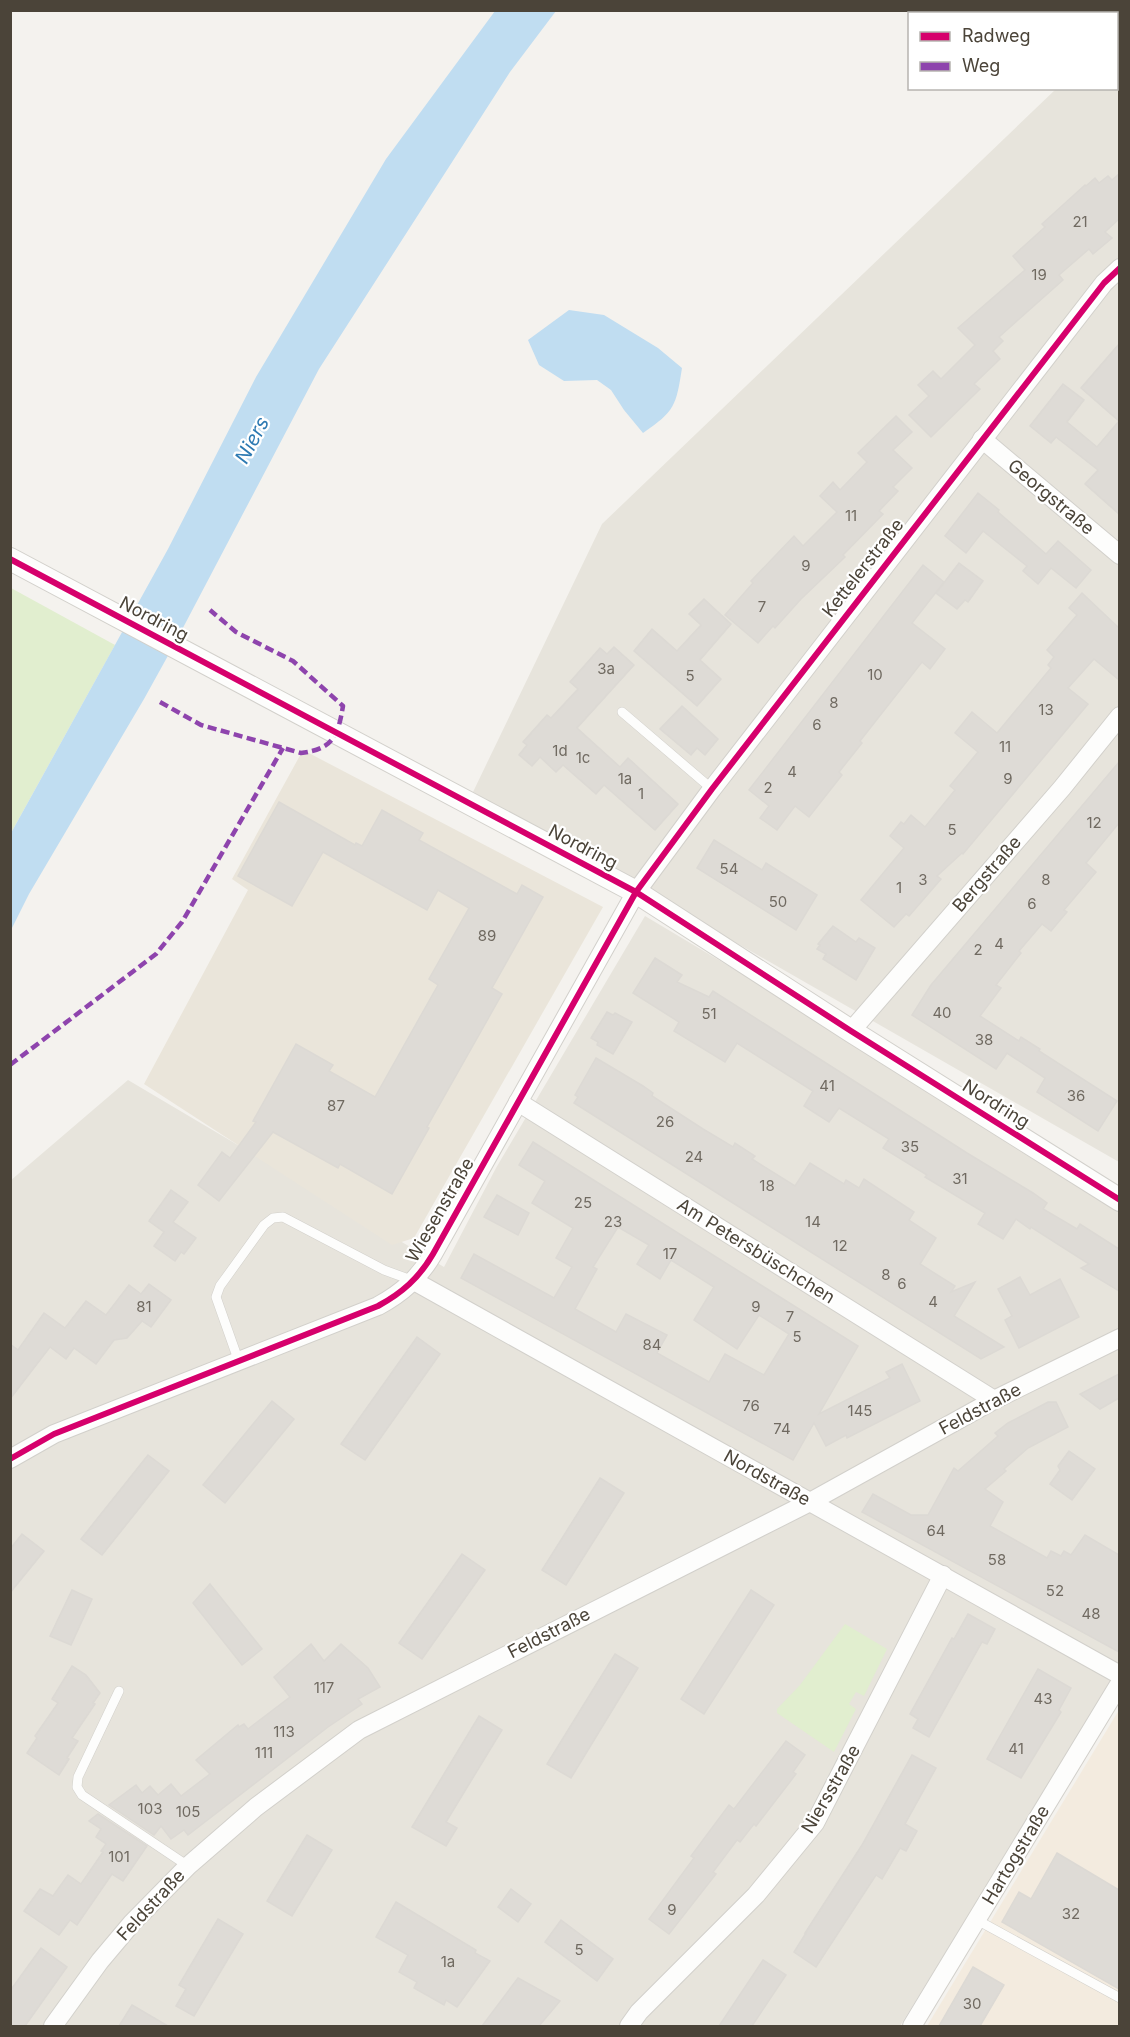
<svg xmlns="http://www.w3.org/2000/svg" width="1130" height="2037" font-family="Inter,sans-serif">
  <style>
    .residential { fill: #e7e4dc }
    .commercial { fill: #f3ebdf }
    .education { fill: #eae5da }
    .green { fill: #e1eecf }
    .water { fill: #c0ddf1 }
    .building { fill: #dedbd6; stroke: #dcd9d4; stroke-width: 1.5; fill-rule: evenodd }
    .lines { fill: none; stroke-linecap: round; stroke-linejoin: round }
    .service-casing { stroke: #d2d0cb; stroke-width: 10 }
    .minor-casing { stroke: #d2d0cb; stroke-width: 20 }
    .tertiary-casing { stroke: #d2d0cb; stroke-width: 24 }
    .service { stroke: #fdfdfc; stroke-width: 9 }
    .minor { stroke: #fdfdfc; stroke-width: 18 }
    .tertiary { stroke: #fdfdfc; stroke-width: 22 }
    .quiet { stroke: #8e44ad; stroke-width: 4.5; stroke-dasharray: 9 4.5; stroke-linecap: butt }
    .cycleway-casing { stroke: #fff; stroke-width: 10 }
    .cycleway { stroke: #d6006c; stroke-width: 6 }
    .labels { text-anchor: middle; stroke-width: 4.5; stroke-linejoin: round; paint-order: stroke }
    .number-label { font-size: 15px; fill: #706a61 }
    .street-label { font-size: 18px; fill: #4b4439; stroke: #fff }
    .water-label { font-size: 20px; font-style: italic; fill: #2e7ab2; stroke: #fff }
  </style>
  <rect width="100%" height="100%" fill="#f4f2ee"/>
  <g class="residential">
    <path d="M 1119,37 L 1119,1162 L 473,792 L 602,524 L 1056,89 L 1116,88 L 1117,38 Z"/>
    <path d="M 645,916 L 1119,1199 L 1119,1673 L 900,2026 L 11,2026 L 10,1181 L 128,1080 L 444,1267 L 496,1168 Z"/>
  </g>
  <path class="commercial" d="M 1119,1710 L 1119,2026 L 927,2026 Z"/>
  <path class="education" d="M 303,750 L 603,907 L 414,1238 L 392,1245 L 144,1084 L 248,890 L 232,879 Z"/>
  <g class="green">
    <path d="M 11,588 L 115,645 L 11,833 Z"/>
    <path d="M 845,1624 L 887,1649 L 864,1696 L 856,1692 L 849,1704 L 856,1709 L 834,1752 L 777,1713 L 777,1709 L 800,1685 Z"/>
  </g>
  <g class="water">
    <path d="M 495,11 L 556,11 L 510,72 L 319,369 L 175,643 L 144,699 L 29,894 L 11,930 L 11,833 L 168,549 L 256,377 L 386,159 Z"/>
    <path d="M 569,310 L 604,315 L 658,348 L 682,368 C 676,406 675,411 643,433 L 624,410 L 611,390 L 597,380 L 564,381 L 539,365 L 528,340 Z"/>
  </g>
  <g class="building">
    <path d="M 1119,174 L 1119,219 L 1105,232 L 1112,238 L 1093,254 L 1089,249 L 1059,275 L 1063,280 L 999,337 L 1003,341 L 993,351 L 1000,359 L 974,384 L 980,389 L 931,437 L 909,415 L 929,396 L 918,385 L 933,371 L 941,379 L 975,345 L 958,328 L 1025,270 L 1013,256 L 1045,227 L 1042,224 L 1085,185 L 1086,186 L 1095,178 L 1099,183 L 1108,176 L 1112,180 Z"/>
    <path d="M 1119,344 L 1119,421 L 1081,388 Z"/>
    <path d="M 1063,384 L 1084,400 L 1067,422 L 1097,447 L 1119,421 L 1119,514 L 1085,484 L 1098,470 L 1056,437 L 1051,443 L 1030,426 Z"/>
    <path d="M 896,416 L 912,432 L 893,450 L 912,468 L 893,487 L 898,491 L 879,511 L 883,514 L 843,555 L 845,557 L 801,599 L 775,628 L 773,626 L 758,643 L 725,615 L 753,583 L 751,581 L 794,536 L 803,546 L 837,512 L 820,496 L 833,482 L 840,490 L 867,462 L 858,453 Z"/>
    <path d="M 978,493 L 999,510 L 998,512 L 1046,554 L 1058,541 L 1091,570 L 1076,588 L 1051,568 L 1038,584 L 1023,571 L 1027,566 L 983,531 L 966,553 L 945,536 Z"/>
    <path d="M 959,563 L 983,581 L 968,602 L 965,600 L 957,609 L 936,593 Z"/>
    <path d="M 923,565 L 944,582 L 912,623 L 945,649 L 930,669 L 922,662 L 860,741 L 862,743 L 839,772 L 842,775 L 809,817 L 795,806 L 777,830 L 760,818 L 769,806 L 749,790 Z"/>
    <path d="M 1082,593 L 1119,628 L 1119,680 L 1094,659 L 1068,688 L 1088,704 L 963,854 L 962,853 L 937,876 L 941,879 L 909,916 L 906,914 L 894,927 L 861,900 L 904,848 L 890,836 L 901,822 L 904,824 L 911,815 L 925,827 L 955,790 L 950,786 L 978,752 L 955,733 L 972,712 L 997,733 L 1051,668 L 1048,665 L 1054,657 L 1047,650 L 1077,615 L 1069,608 Z"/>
    <path d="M 704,599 L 731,624 L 700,660 L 721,679 L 697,706 L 634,651 L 652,629 L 677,651 L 701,625 L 689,614 Z"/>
    <path d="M 614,647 L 634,665 L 577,728 L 620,767 L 628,758 L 678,804 L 655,830 L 604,785 L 596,794 L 563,765 L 556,772 L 540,757 L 532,766 L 519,755 L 527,745 L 523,742 L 547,715 L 551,718 L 578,689 L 570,682 L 600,648 L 607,654 Z"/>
    <path d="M 682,706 L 718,739 L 705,755 L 697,748 L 691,755 L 660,729 Z"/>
    <path d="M 1119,762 L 1119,823 L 1086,863 L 1096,872 L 1064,910 L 1067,912 L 1051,931 L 1042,924 L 1019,951 L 1021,953 L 996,985 L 1001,988 L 980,1016 L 1019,1041 L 1021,1037 L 1040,1049 L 1039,1051 L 1117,1101 L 1098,1131 L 1037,1092 L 1045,1078 L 1007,1053 L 996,1069 L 912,1015 L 931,985 Z"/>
    <path d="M 279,802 L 355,845 L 356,843 L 362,846 L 382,810 L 423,833 L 419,840 L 517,894 L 522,885 L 543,897 L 492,988 L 502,994 L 427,1127 L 429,1128 L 392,1194 L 340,1164 L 338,1168 L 273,1132 L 219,1201 L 198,1185 L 222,1152 L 230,1158 L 256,1122 L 253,1121 L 296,1044 L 333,1065 L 329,1071 L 375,1097 L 438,985 L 429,979 L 469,908 L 438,890 L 427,910 L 323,852 L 292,906 L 238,876 Z"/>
    <path d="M 714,840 L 762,870 L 766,863 L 817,895 L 796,930 L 697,868 Z"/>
    <path d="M 833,926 L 856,942 L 859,938 L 875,948 L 856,980 L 823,959 L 826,954 L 817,949 L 820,945 L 818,944 Z"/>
    <path d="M 655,958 L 682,975 L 677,982 L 709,997 L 713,991 L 967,1153 L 1033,1193 L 1047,1203 L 1043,1209 L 1077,1229 L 1080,1224 L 1119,1249 L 1119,1291 L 1081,1268 L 1089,1264 L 1031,1227 L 1030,1229 L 1016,1219 L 1003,1239 L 978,1224 L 985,1213 L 925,1177 L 927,1175 L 883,1148 L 889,1139 L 839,1108 L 829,1122 L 804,1106 L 813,1091 L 737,1043 L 725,1062 L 674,1031 L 679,1022 L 633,993 Z"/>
    <path d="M 607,1012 L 613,1015 L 615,1013 L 632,1022 L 613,1054 L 597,1045 L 598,1042 L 591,1038 Z"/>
    <path d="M 596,1058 L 643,1086 L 653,1093 L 652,1096 L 703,1129 L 733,1147 L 735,1143 L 755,1156 L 752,1159 L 795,1186 L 810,1163 L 844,1184 L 846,1180 L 859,1188 L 864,1179 L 914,1212 L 909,1220 L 936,1238 L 920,1264 L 955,1286 L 951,1292 L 975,1282 L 954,1316 L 1004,1347 L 981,1359 L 574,1103 L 578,1097 L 575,1095 Z"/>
    <path d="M 533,1142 L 858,1346 L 819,1414 L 890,1378 L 886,1372 L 902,1364 L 920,1401 L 847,1438 L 846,1435 L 826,1446 L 814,1423 L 793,1460 L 461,1278 L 474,1254 L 554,1298 L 572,1267 L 556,1258 L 573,1228 L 532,1203 L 545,1181 L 519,1165 ZM 618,1227 L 649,1245 L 637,1264 L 660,1279 L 671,1260 L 714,1287 L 694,1320 L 737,1349 L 759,1315 L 789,1334 L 764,1375 L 725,1354 L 709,1382 L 657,1353 L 667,1335 L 626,1314 L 616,1332 L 575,1309 L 597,1269 L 593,1267 Z"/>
    <path d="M 171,1190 L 188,1202 L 173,1222 L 196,1238 L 184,1254 L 181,1252 L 175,1261 L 154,1246 L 164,1232 L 149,1221 Z"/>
    <path d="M 497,1195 L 529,1213 L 518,1235 L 484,1217 Z"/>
    <path d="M 1020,1277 L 1030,1295 L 1060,1279 L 1079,1317 L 1019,1348 L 1005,1320 L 1012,1316 L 998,1289 Z"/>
    <path d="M 149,1284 L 171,1300 L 151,1327 L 142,1321 L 127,1338 L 114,1340 L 96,1364 L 74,1348 L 66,1359 L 50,1347 L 10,1399 L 10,1344 L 18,1350 L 44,1313 L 65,1328 L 86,1301 L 106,1315 L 129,1285 L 141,1294 Z"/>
    <path d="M 417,1337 L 440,1354 L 365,1460 L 341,1444 Z"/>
    <path d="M 1119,1374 L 1119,1398 L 1100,1409 L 1080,1394 Z"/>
    <path d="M 272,1401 L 294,1419 L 225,1503 L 203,1485 Z"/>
    <path d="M 1048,1402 L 1056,1402 L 1068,1427 L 1028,1448 L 1004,1469 L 1006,1471 L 985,1489 L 1003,1502 L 990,1526 L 1047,1558 L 1051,1551 L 1061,1556 L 1064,1551 L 1071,1555 L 1085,1535 L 1119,1555 L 1119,1652 L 862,1512 L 873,1494 L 911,1515 L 928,1515 L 954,1468 L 958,1471 L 998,1436 L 995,1433 L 1008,1423 Z"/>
    <path d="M 1069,1451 L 1095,1469 L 1072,1500 L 1050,1484 L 1060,1470 L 1058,1466 Z"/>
    <path d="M 148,1455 L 169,1471 L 102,1555 L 81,1539 Z"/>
    <path d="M 600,1478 L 624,1493 L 566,1585 L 542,1570 Z"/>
    <path d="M 22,1534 L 44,1551 L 10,1593 L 10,1549 Z"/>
    <path d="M 462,1554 L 485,1570 L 422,1659 L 399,1643 Z"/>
    <path d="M 210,1584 L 262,1649 L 242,1665 L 193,1603 Z"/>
    <path d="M 72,1590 L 92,1599 L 71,1645 L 50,1636 Z"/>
    <path d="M 751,1590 L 774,1605 L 704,1714 L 681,1699 Z"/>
    <path d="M 968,1614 L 995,1629 L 987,1644 L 982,1642 L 929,1737 L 913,1728 L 918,1719 L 910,1714 L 952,1638 L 954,1639 Z"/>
    <path d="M 311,1644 L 324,1661 L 341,1644 L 368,1668 L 380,1687 L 358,1699 L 362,1704 L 328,1727 L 188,1835 L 184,1830 L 171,1839 L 161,1826 L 154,1835 L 109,1805 L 136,1785 L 142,1793 L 150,1786 L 158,1795 L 171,1784 L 181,1796 L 210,1774 L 196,1760 L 238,1725 L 239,1727 L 244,1724 L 248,1729 L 290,1697 L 274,1677 Z"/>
    <path d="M 615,1654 L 638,1668 L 571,1778 L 547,1764 Z"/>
    <path d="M 72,1666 L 86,1675 L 100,1693 L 93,1703 L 95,1704 L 72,1738 L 78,1741 L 67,1758 L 69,1759 L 59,1775 L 27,1753 L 37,1738 L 35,1736 L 58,1703 L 52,1699 Z"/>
    <path d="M 1038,1669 L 1071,1688 L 1059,1710 L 1061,1712 L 1021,1778 L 987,1759 Z"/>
    <path d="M 479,1716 L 502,1730 L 446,1822 L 457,1828 L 446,1846 L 412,1827 Z"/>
    <path d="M 786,1741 L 805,1755 L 793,1772 L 796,1774 L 756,1826 L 754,1824 L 740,1842 L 737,1840 L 713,1872 L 716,1874 L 669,1934 L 649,1919 L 694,1858 L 691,1856 L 729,1805 L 734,1809 Z"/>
    <path d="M 912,1755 L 936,1768 L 905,1824 L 917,1831 L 906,1851 L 900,1848 L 882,1879 L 876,1875 L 816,1967 L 794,1952 L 806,1933 L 805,1933 L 862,1845 Z"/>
    <path d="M 98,1814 L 147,1846 L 123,1881 L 112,1874 L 77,1925 L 70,1920 L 59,1935 L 24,1911 L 40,1889 L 53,1896 L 68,1875 L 81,1884 L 103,1852 L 101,1851 L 106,1844 L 96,1837 L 101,1829 L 89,1821 Z"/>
    <path d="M 307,1835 L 332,1850 L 292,1916 L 267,1901 Z"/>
    <path d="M 1057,1853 L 1119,1890 L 1119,1989 L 1002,1922 L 1019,1892 L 1031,1899 Z"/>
    <path d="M 511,1889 L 531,1904 L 518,1922 L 498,1907 Z"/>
    <path d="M 396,1902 L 476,1950 L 475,1953 L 490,1961 L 457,2007 L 446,2000 L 444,2005 L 414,1988 L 417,1982 L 399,1972 L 408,1955 L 376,1937 Z"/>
    <path d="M 218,1919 L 243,1934 L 194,2016 L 176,2006 L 186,1989 L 179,1985 Z"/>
    <path d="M 561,1920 L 613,1959 L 597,1981 L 545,1942 Z"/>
    <path d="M 41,1948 L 67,1967 L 25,2026 L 10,2026 L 10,1991 Z"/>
    <path d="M 763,1960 L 786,1975 L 752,2026 L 719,2026 Z"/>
    <path d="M 973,1967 L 1004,1985 L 980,2026 L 939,2026 Z"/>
    <path d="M 518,1978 L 560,2001 L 539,2026 L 482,2026 Z"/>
    <path d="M 132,2005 L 168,2026 L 119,2026 Z"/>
  </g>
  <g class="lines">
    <defs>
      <g id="service">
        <path d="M 622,712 L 712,789"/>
        <path d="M 239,1362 L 216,1297 L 220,1286 L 264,1225 L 273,1218 L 283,1217 L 384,1270 L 414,1281"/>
        <path d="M 119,1691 L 78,1777 L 77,1787 L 82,1795 L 188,1866"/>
        <path d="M 977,1920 L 1120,1998"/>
      </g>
      <g id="minor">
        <path d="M 982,439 L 1120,555"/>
        <path d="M 851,1031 L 1062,788 L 1120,716"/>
        <path d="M 518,1102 L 994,1400"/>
        <path d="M 414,1281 L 1120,1675"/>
        <path d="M 10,1459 L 54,1434 L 378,1306 C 402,1293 419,1278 433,1254 L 636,892 L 712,789 L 1104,283 L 1120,268"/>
        <path d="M 53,2026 L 100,1961 L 132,1923 L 188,1866 L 256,1807 L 359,1730 L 810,1502 L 994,1400 L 1120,1338"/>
        <path d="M 629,2026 L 639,2012 L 756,1895 L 815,1823 L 943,1575"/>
        <path d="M 912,2026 L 1120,1683"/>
      </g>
      <path id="tertiary" d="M 10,559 L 636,892 L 851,1031 L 1120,1200"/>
    </defs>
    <use href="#service" class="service-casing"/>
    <use href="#minor" class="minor-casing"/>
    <use href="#tertiary" class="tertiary-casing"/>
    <use href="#service" class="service"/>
    <use href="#minor" class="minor"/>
    <use href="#tertiary" class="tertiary"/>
    <g class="quiet">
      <path d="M 160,702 L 201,725 L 301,753 C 334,749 338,735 343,706 L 293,661 L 236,632 L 210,610"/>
      <path d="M 10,1065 L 156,954 L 182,922 L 283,748"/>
    </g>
    <defs>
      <g id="cycleway">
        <path d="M 10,559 L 636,892 L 851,1031 L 1120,1200"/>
        <path d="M 10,1459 L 54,1434 L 378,1306 C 402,1293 419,1278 433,1254 L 636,892 L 712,789 L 1104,283 L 1120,268"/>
      </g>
    </defs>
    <use href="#cycleway" class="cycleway-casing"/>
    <use href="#cycleway" class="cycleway"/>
  </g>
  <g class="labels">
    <g class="number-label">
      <text x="1080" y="227">21</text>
      <text x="1039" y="280">19</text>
      <text x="851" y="521">11</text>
      <text x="806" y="571">9</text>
      <text x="762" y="612">7</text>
      <text x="606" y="674">3a</text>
      <text x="875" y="680">10</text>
      <text x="690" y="681">5</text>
      <text x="834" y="708">8</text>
      <text x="1046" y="715">13</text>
      <text x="817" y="730">6</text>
      <text x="1005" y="752">11</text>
      <text x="560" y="756">1d</text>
      <text x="583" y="763">1c</text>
      <text x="792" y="777">4</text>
      <text x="625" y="784">1a</text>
      <text x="1008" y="784">9</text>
      <text x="768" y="793">2</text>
      <text x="641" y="799">1</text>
      <text x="1094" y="828">12</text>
      <text x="952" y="835">5</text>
      <text x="729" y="874">54</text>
      <text x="923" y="885">3</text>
      <text x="1046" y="885">8</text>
      <text x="899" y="893">1</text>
      <text x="778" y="907">50</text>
      <text x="1032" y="909">6</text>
      <text x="487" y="941">89</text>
      <text x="999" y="949">4</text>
      <text x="978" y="955">2</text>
      <text x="942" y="1018">40</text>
      <text x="709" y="1019">51</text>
      <text x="984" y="1045">38</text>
      <text x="827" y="1091">41</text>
      <text x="1076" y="1101">36</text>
      <text x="336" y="1111">87</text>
      <text x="665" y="1127">26</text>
      <text x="910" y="1152">35</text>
      <text x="694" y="1162">24</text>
      <text x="960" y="1184">31</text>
      <text x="767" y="1191">18</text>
      <text x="583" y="1208">25</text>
      <text x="613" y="1227">23</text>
      <text x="813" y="1227">14</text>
      <text x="840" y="1251">12</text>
      <text x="670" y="1259">17</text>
      <text x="886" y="1280">8</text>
      <text x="902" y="1289">6</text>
      <text x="933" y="1307">4</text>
      <text x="144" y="1312">81</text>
      <text x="756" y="1312">9</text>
      <text x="790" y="1322">7</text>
      <text x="797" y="1342">5</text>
      <text x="652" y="1350">84</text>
      <text x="751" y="1411">76</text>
      <text x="860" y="1416">145</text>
      <text x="782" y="1434">74</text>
      <text x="936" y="1536">64</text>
      <text x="997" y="1565">58</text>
      <text x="1055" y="1596">52</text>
      <text x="1091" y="1619">48</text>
      <text x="324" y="1693">117</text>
      <text x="1043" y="1704">43</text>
      <text x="284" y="1737">113</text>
      <text x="1016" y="1754">41</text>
      <text x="264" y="1758">111</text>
      <text x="150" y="1814">103</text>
      <text x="188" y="1817">105</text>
      <text x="119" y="1862">101</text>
      <text x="672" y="1915">9</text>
      <text x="1071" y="1919">32</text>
      <text x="579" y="1955">5</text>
      <text x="448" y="1967">1a</text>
      <text x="972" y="2009">30</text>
    </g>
    <g class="street-label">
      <text transform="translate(1051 497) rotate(40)" y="6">Georgstraße</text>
      <text transform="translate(863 568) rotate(-52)" y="6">Kettelerstraße</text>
      <text transform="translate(154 619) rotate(28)" y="6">Nordring</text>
      <text transform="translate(583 847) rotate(28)" y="6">Nordring</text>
      <text transform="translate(987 874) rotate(-49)" y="6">Bergstraße</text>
      <text transform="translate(996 1104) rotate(32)" y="6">Nordring</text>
      <text transform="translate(440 1210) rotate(-60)" y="6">Wiesenstraße</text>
      <text transform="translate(756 1251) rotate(32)" y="6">Am Petersbüschchen</text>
      <text transform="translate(980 1409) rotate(-28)" y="6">Feldstraße</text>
      <text transform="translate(767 1478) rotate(29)" y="6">Nordstraße</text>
      <text transform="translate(549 1633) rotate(-27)" y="6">Feldstraße</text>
      <text transform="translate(831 1789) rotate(-60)" y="6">Niersstraße</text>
      <text transform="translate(1016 1855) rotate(-59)" y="6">Hartogstraße</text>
      <text transform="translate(151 1905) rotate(-47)" y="6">Feldstraße</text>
    </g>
    <g class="water-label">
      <text transform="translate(252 440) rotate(-62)" y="7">Niers</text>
    </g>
  </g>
  <rect width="1130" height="2037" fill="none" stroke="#4b4439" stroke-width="24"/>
  <rect x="908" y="12" width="210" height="78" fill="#ffffff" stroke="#b7b4b0" stroke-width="1.5"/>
  <rect x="920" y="32" width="30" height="9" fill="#d6006c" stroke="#b7b4b0" stroke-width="1.5"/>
  <text x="962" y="42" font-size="18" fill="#4b4439">Radweg</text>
  <rect x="920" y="62" width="30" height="9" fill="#8e44ad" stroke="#b7b4b0" stroke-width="1.5"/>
  <text x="962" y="72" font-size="18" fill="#4b4439">Weg</text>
</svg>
